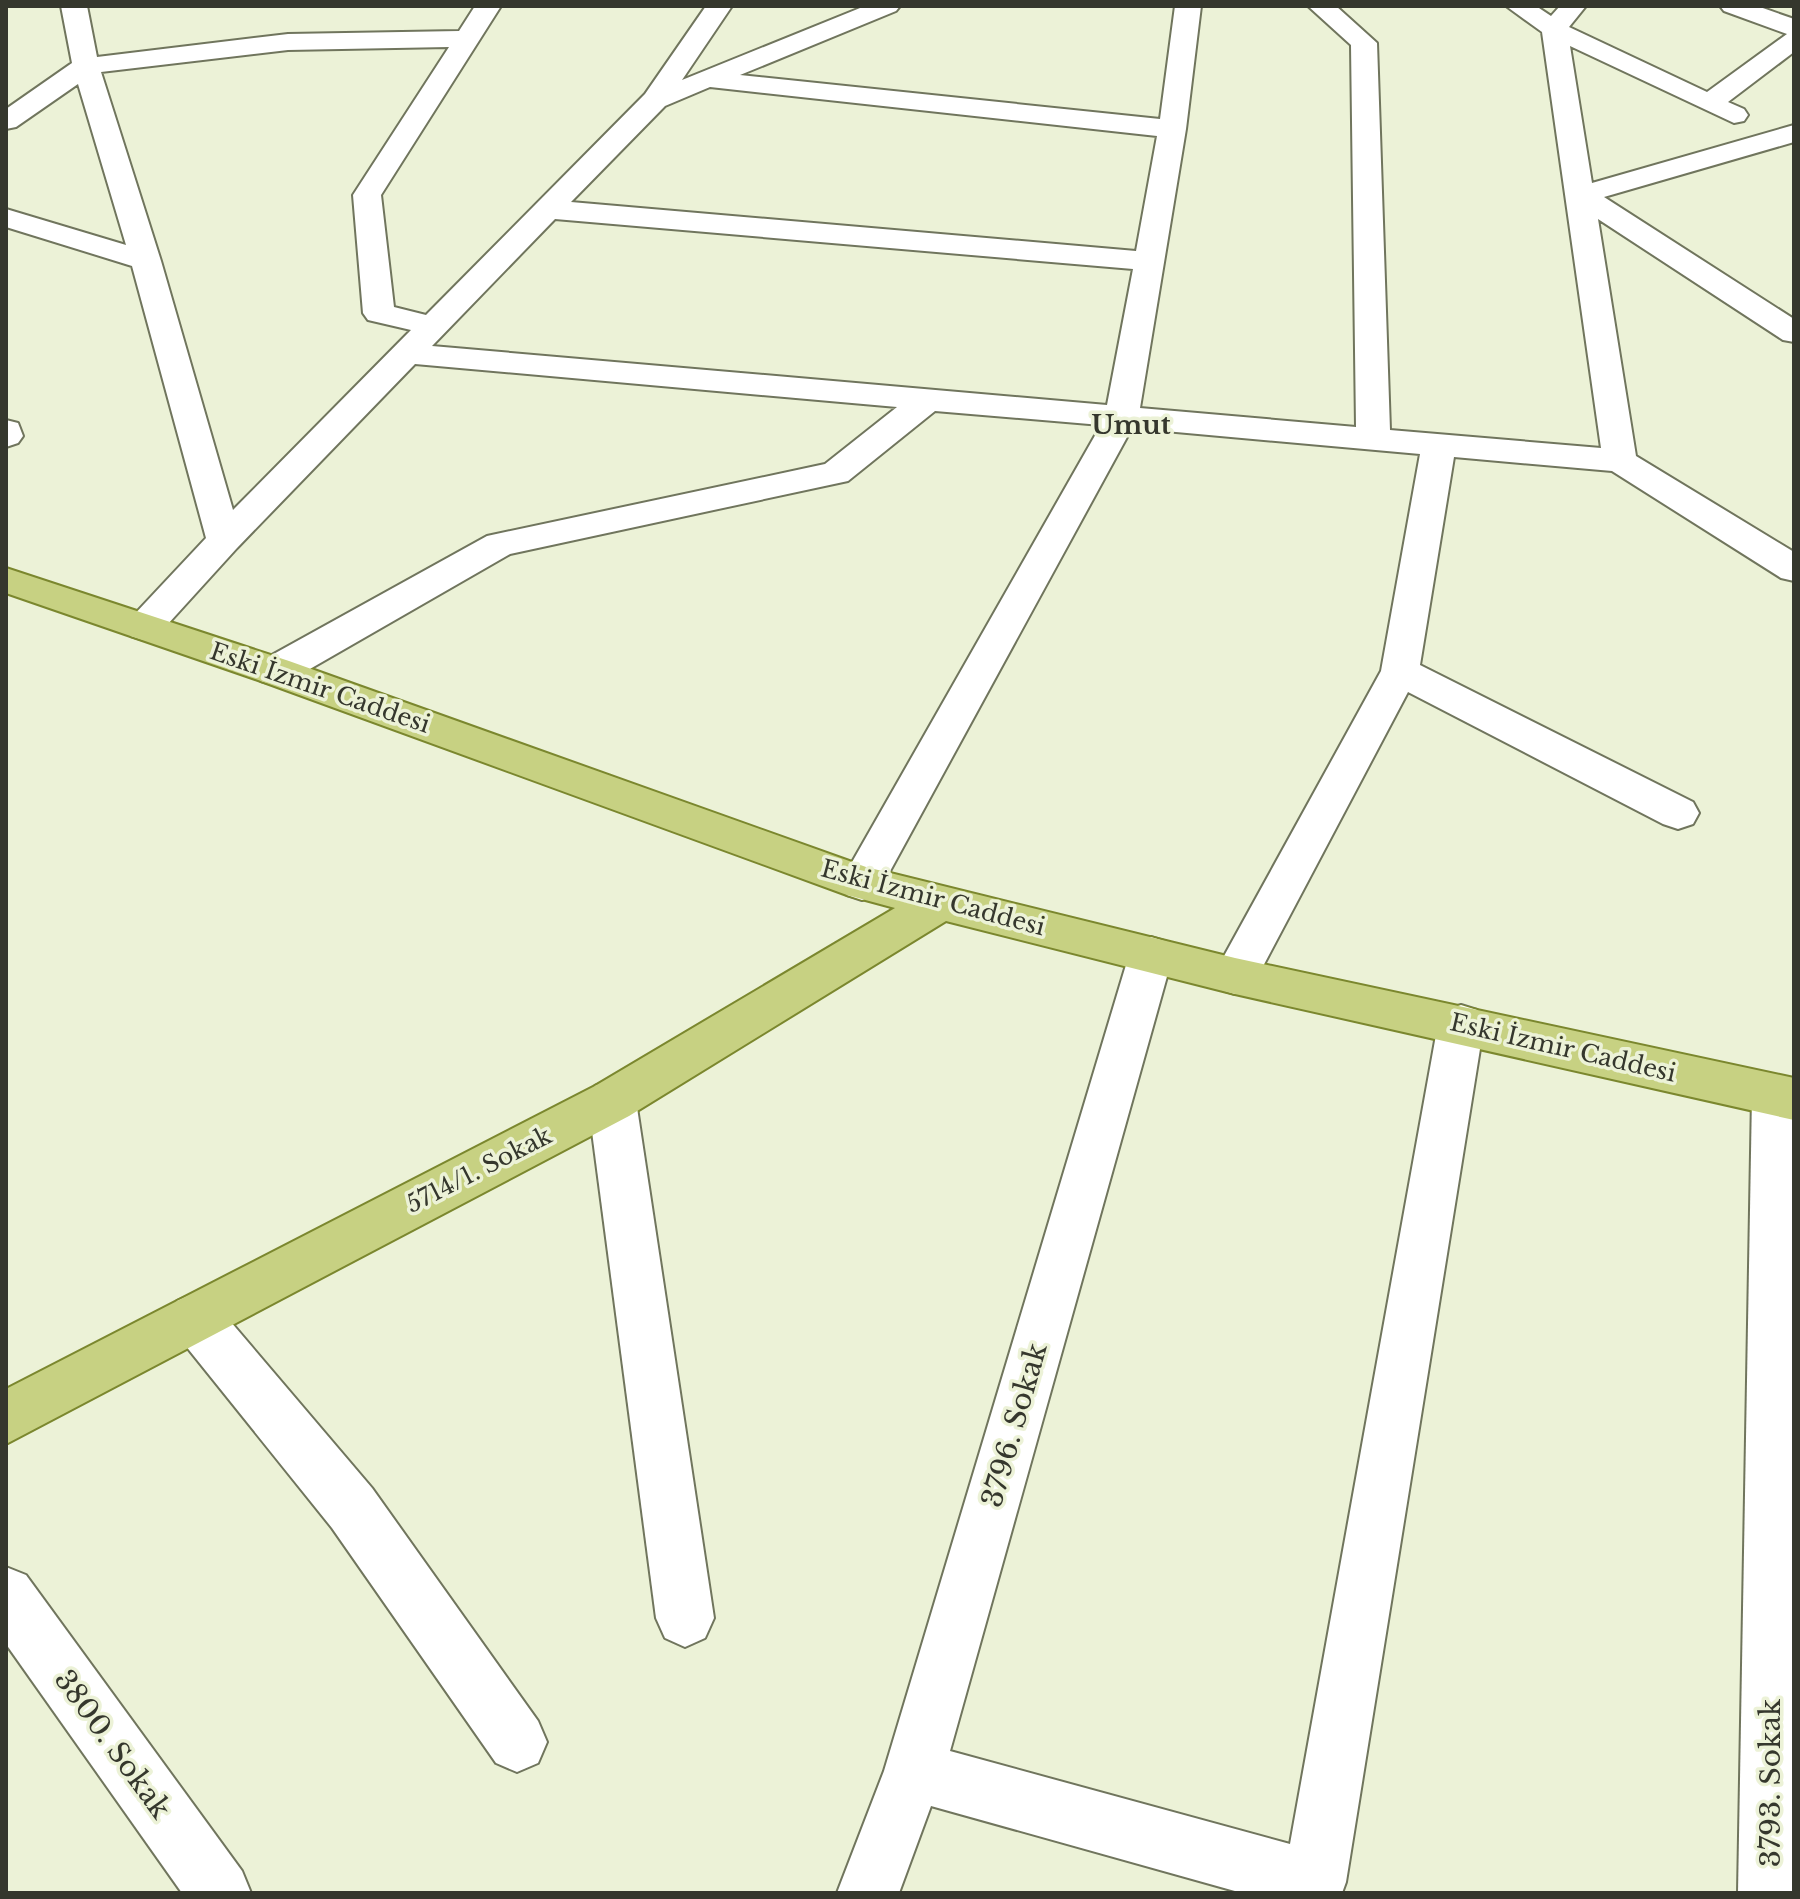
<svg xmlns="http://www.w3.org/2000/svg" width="1800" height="1899" font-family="'Libre Baskerville',serif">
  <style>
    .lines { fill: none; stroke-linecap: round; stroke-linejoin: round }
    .minor-casing { stroke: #70755d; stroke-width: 4 }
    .major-casing { stroke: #7b872e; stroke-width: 4 }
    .minor { fill: #fff; fill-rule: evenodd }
    .major { fill: #c7d182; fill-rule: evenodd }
    .labels { text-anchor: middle; stroke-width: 7; stroke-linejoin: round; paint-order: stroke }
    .street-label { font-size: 24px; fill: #35372d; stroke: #ecf2d7 }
    .far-district-label { font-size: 26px; font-weight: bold; fill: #35372d; stroke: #ecf2d7 }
    .near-street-label { font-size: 28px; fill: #35372d; stroke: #ecf2d7 }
  </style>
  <rect width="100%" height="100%" fill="#ecf2d7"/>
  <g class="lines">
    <defs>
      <g id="minor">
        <path d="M 61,6 L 87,6 L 97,57 L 288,34 L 459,31 L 475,6 L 501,6 L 381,195 L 394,307 L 426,315 L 645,94 L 706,6 L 732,6 L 682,80 L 865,6 L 900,6 L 896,11 L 740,75 L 1160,119 L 1175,6 L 1201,6 L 1186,129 L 1140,408 L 1356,427 L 1351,45 L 1308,6 L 1336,6 L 1377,43 L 1390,430 L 1601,448 L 1542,32 L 1506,6 L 1536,6 L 1551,16 L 1560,6 L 1586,6 L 1569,27 L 1707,92 L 1787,34 L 1724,11 L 1720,6 L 1757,6 L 1794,19 L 1794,52 L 1728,102 L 1744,109 L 1748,115 L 1744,121 L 1734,123 L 1570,46 L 1592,183 L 1794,125 L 1794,142 L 1604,197 L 1794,319 L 1794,342 L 1783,340 L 1598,219 L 1636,456 L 1794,552 L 1794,581 L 1781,578 L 1612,471 L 1454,457 L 1420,665 L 1693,802 L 1699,813 L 1693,824 L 1678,829 L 1663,824 L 1408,692 L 1251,989 L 1235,994 L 1219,989 L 1213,976 L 1381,671 L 1420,454 L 1132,428 L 877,895 L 862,900 L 847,895 L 841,883 L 847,871 L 1101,425 L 935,411 L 848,481 L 510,554 L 289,681 L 275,685 L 261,681 L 256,671 L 261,661 L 487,536 L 825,464 L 897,407 L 415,364 L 237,548 L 157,636 L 144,640 L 131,636 L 125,627 L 131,618 L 206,538 L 132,266 L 6,227 L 6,209 L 126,245 L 78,84 L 16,127 L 6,129 L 6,109 L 72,63 ZM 449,47 L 353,195 L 363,313 L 368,320 L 411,330 L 233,510 L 161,261 L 101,72 L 288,50 ZM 710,87 L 1157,136 L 1136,251 L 571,202 L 665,106 ZM 555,219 L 1133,269 L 1107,405 L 432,346 Z"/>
        <path d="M 6,420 L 18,423 L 23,436 L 18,443 L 6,447 Z"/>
        <path d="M 1151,937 L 1167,942 L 1173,955 L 950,1751 L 1290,1844 L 1438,1024 L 1445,1010 L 1461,1005 L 1477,1010 L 1484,1024 L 1346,1882 L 1342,1893 L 1242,1893 L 931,1806 L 899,1893 L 837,1893 L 884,1771 L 1129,955 L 1135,942 Z"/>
        <path d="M 1775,1075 L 1792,1081 L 1794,1087 L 1794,1893 L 1738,1893 L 1752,1096 L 1758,1081 Z"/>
        <path d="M 612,1080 L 629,1086 L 636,1101 L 714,1618 L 705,1638 L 685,1647 L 665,1638 L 656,1618 L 588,1101 L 595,1086 Z"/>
        <path d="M 195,1293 L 213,1301 L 372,1488 L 538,1721 L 547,1742 L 538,1763 L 517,1772 L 496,1763 L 332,1528 L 177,1335 L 169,1318 L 177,1301 Z"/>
        <path d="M 6,1567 L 26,1575 L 242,1871 L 251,1893 L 182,1893 L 6,1644 Z"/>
      </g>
      <path id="major" d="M 6,568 L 289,661 L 866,867 L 1235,958 L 1794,1078 L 1794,1120 L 1235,994 L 946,921 L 629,1116 L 6,1444 L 6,1389 L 595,1086 L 895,908 L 847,895 L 261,681 L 6,593 Z"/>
    </defs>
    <use href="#minor" class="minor-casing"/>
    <use href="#major" class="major-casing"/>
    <use href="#minor" class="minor"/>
    <use href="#major" class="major"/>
  </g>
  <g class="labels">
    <g class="street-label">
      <text transform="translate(320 688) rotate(19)" y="8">Eski İzmir Caddesi</text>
      <text transform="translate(933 898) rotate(15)" y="8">Eski İzmir Caddesi</text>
      <text transform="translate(1563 1048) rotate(13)" y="8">Eski İzmir Caddesi</text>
      <text transform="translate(479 1170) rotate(-27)" y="8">5714/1. Sokak</text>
    </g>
    <g class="far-district-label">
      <text x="1131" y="434">Umut</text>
    </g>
    <g class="near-street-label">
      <text transform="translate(1014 1425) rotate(-74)" y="10">3796. Sokak</text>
      <text transform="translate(113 1744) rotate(54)" y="10">3800. Sokak</text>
      <text transform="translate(1770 1783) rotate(-90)" y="10">3793. Sokak</text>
    </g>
  </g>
  <rect width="1800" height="1899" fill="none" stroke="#35372d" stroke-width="16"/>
</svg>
